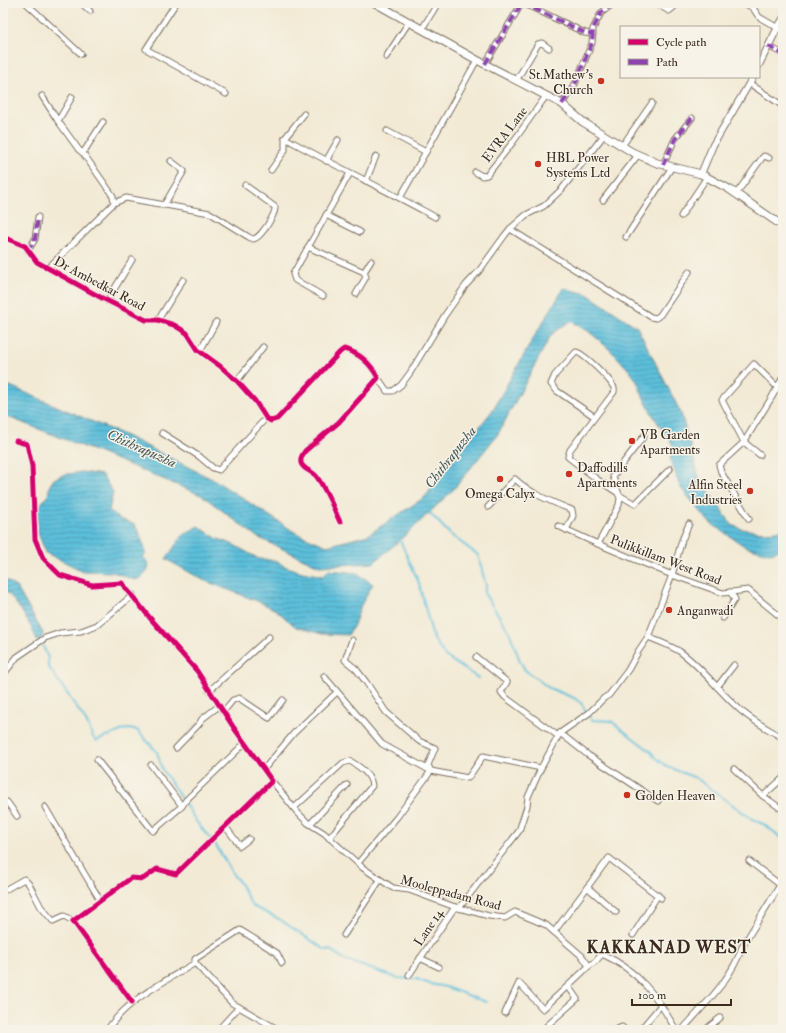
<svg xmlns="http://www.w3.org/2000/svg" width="786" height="1033" font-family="'IM FELL Double Pica',serif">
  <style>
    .water { fill: url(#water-rules); stroke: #4c747c }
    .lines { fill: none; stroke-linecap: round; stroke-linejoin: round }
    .stream { stroke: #5dbfdb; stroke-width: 2 }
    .minor-casing { stroke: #7b6d5e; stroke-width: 7 }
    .tertiary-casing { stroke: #7b6d5e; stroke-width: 8 }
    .secondary-casing { stroke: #7b6d5e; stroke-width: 9 }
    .minor { stroke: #fff; stroke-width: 5 }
    .tertiary { stroke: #fff; stroke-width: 6 }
    .secondary { stroke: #fff; stroke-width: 7 }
    .quiet { stroke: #8e44ad; stroke-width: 4; stroke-dasharray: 8 4; stroke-linecap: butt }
    .cycleway-casing { stroke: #f7f3e8; stroke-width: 8 }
    .cycleway { stroke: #d6006c; stroke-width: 5 }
    .poi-dot { fill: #c8321e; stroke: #f7f3e8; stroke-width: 1.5 }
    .labels { text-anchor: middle; stroke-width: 3; stroke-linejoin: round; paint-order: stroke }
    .poi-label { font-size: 13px; fill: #3b2a1e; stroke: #f7f3e8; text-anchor: start }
    .street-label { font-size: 13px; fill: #3b2a1e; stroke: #f7f3e8 }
    .water-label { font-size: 14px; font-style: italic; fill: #455757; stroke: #f7f3e8 }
    .district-label { font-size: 17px; font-weight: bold; letter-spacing: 1px; fill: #3b2a1e; stroke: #f7f3e8 }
  </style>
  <defs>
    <pattern id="water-rules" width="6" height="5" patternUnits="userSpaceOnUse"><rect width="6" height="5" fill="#5dbfdb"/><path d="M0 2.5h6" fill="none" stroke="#4e9bb1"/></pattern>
  </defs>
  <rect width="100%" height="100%" fill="#f7f3e8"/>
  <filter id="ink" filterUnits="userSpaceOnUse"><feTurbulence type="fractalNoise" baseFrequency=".025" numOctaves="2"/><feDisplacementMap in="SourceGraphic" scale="8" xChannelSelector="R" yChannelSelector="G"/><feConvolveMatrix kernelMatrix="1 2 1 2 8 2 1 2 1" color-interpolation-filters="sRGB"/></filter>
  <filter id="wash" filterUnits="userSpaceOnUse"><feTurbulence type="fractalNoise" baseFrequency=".012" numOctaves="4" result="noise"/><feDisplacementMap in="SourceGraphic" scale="16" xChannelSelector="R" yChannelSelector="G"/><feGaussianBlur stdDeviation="0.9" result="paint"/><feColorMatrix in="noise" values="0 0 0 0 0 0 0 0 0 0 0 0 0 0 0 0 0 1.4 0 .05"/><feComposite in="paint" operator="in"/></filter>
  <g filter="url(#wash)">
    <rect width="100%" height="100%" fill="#f2ead5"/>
    <g class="water">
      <path d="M 564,288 L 587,294 L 637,327 L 681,413 L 699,477 L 732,525 L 742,529 L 763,532 L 777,531 L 783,529 L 783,549 L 770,553 L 746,547 L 710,523 L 680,487 L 670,458 L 673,445 C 663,430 652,416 645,400 C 641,393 639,384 635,378 C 623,361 589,327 570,321 L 551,335 L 498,434 L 453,490 L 405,536 L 373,563 L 319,566 L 257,537 L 203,496 L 120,461 L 3,415 L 3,383 L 126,436 L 216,481 L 296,533 L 327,546 L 368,535 L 425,497 L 492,411 L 534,337 Z"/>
      <path d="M 81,472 L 102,475 L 113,492 L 109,511 L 120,519 L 135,525 L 140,534 L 146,553 L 143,557 L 149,563 L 148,570 L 141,578 L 135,580 L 113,572 L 83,571 L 46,553 L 38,533 L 37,509 L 48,495 L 50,485 L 54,479 L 63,475 Z"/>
      <path d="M 198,526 L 216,538 L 234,545 L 259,559 L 277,561 L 284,566 L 302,572 L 323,576 L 329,570 L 356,573 L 373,584 L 361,605 L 354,625 L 348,635 L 322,634 L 296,627 L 276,610 L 260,602 L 203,580 L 166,559 L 182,536 Z"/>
      <path d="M 3,578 L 17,588 L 43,633 L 42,638 L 37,641 C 33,627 14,597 3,589 Z"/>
    </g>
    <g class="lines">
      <g class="stream">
        <path d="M 429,512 L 451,535 L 478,555 L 486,586 L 484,593 L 509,631 L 520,661 L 525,670 L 549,688 L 574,698 L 581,703 L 592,720 L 611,721 L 650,751 L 656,758 L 668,767 L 696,778 L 752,819 L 765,825 L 783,839"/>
        <path d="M 399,538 L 419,583 L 433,638 L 445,656 L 478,678"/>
        <path d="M 41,641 L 48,658 L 48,666 L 86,721 L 93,737 L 96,741 L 126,729 L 137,730 L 157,752 L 162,769 L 198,824 L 208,836 L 214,842 L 234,876 L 240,883 L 252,906 L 279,919 L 324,949 L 332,951 L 345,960 L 397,978 L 416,979 L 430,984 L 446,987 L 486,1002"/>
      </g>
    </g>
  </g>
  <g filter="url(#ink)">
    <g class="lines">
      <defs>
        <g id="minor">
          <path d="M 26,3 L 81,54"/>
          <path d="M 81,3 L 90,11"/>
          <path d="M 176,3 L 146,49 L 226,94"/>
          <path d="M 523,3 L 585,33 L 593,34"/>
          <path d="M 655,3 L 669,11 L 674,7"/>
          <path d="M 744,3 L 753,8 L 759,17 L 778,28"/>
          <path d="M 422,29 L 438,3"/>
          <path d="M 768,46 L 783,54"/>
          <path d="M 386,57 L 409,22"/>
          <path d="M 485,64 L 522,3"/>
          <path d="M 516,81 L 538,44 L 542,43 L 549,48"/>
          <path d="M 749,83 L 783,106"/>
          <path d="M 42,96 L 58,121"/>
          <path d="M 72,97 L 58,121 L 79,150 L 83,153 L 113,196 L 114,203"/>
          <path d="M 562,104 L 575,84 L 592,43 L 593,29 L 601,13 L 614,3"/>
          <path d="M 387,131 L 426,152"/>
          <path d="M 285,138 C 335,166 386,190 435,217"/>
          <path d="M 622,146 L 652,103"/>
          <path d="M 83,153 L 103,122"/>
          <path d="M 326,161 L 338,140"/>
          <path d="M 663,165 L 675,139 L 692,118"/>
          <path d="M 271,170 L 285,150 L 285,138 L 304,114"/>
          <path d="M 475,172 L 482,176 L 487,175 L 513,142 L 546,96"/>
          <path d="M 366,181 L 376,156"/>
          <path d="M 736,194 L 762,158 L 764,156 L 769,158"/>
          <path d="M 400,198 L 477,60"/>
          <path d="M 603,200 L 638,155"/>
          <path d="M 164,205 L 184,171 L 171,161"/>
          <path d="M 326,215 L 360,232"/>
          <path d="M 681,216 L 707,177"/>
          <path d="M 510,229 L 651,317 L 656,318 L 660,315 L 689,272"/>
          <path d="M 3,237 L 25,246 L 37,262 L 100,297 L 146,320 L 158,320 L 174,325 L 187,333 L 198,350 L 220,366 L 237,381 L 255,401 L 266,418 L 271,421 L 277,419 L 340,352 L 344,349 C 359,353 371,364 378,378 L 339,422 L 305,451 C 302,455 300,458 301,463 C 303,470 313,471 317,477 C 327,491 333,507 340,522"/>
          <path d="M 626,237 L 672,167"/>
          <path d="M 308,247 L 364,272 L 366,277 L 356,294"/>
          <path d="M 28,251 L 35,239 L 38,217"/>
          <path d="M 48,268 L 114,203 L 126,198 L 210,213 L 247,236 C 248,236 251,239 253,239 C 260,239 276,214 275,207 L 245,185"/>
          <path d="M 364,272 L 371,261"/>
          <path d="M 323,296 L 295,280 L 293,274 L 350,173"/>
          <path d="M 107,301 L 132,260"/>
          <path d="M 158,320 L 183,280"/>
          <path d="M 200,351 L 216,322"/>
          <path d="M 378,378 L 387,391 L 393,391 L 401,385 L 410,373 L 445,315 L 466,285 L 479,271 L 505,235 L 510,229 L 526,215 L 544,206 L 562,189 L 604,135"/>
          <path d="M 237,381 L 263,347"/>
          <path d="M 595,417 L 614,392 C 614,389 615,388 613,386 C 609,378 583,353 576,352 L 555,375 L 551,384 L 557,391 L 595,417 L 570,450 L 568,457 L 598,480 L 618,493 L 620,498 L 619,505 L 598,544 L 672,575 L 723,593 L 748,590 L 783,619"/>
          <path d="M 162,433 L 200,457 L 213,468 L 219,470 L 266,418"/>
          <path d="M 644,436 L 613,476 L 619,495 L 635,504 L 670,469"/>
          <path d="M 16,441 L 27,444 L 32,466 L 35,539 L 43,558 L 60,575 L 92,585 L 122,583 L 150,618 L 197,671 L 234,728 L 272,781 L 176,874 L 157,869 L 143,879 L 131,878 L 73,921 L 132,1002"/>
          <path d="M 760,455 L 744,442 L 772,397 L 783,377"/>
          <path d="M 488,507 L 515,479 C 531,494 552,502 572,510 L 573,516 L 566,530"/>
          <path d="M 749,519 L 721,472 L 719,465 L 744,442 L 722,400 L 754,364 L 777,387"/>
          <path d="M 558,526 L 598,544"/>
          <path d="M 723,618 L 735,599 L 730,592"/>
          <path d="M 648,637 C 658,641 669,645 679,651 C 701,666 717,689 737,707 C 750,720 767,728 783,738"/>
          <path d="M 352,640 L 345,660 L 356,669 L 366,682 L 386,712 L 419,741 L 435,748 L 428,765 L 431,771 L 397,817 L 358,863"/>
          <path d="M 476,657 L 507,682 L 501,692 L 505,697 L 558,736"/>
          <path d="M 3,675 L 17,657 L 45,638 L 60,633 L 81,631 L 97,625 L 133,595"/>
          <path d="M 324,676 L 382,744 L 431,771 L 468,778 L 483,756 L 541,768 L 560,733 L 589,713 L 604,698 L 609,695 L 628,670 L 639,650 L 648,637 L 672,575 L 682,540 L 689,524"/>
          <path d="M 717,687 L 734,665"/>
          <path d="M 209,691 L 269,637"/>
          <path d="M 223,712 L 233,700 L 239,698 L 269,718 L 283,700"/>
          <path d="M 560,733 L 588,755 L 658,801"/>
          <path d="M 176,748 L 199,724 L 202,719 L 219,706"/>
          <path d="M 97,760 L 153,831 L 182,806"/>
          <path d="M 151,765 L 182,806 L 186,800 L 245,743"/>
          <path d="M 264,769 L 294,733 L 337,692"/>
          <path d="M 734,769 L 763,796"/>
          <path d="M 783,778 L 763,796 L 783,810"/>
          <path d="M 272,781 L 297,812 L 308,823 L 324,833 L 363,868 L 393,888 L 409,890 L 455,907 L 489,916 L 505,918 L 515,912 L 546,925 L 582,956 L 589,966 L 596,961 L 602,954 C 638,970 657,996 676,1030"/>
          <path d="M 3,802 L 7,802 L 17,816"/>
          <path d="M 45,807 L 100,900"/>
          <path d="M 294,808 L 343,763 L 350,761 C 360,767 371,774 372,786 L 329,838"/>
          <path d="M 310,824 L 347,785"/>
          <path d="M 225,826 L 240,846 L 249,839"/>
          <path d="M 749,861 L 783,887"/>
          <path d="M 587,887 L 616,912"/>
          <path d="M 3,891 L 24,879 L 29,884 L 41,907 L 53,921 L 64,916 L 73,921"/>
          <path d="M 459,908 L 519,831 L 527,806 L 528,797 L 541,768"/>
          <path d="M 554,932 L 609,858 L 661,898"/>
          <path d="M 344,935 L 380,880"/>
          <path d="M 633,935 L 658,895"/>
          <path d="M 420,958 L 439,967"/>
          <path d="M 195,963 L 195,959 L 240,930 L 277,953 L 282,963"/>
          <path d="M 195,963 L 232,1003 L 279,1030"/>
          <path d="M 409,975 L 455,907"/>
          <path d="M 505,1013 L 519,983 L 543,1009 L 589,966 L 568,986 L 577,999 L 542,1030"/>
          <path d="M 3,1026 L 7,1030"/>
          <path d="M 107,1030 C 128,999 164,982 195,963"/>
          <path d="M 218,1030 L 239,1007"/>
          <path d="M 615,1030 L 622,1027 L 625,1030"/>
          <path d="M 640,1030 L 661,1005"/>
          <path d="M 682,1030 C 704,1005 732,979 742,947 L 783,880"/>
          <path d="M 705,1030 L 720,1018"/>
        </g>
        <g id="tertiary">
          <path d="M 759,65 L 776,31 L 783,19"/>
          <path d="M 701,174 L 713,145 L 753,77"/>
        </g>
        <path id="secondary" d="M 375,3 L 477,60 L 562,104 L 583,122 L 632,152 L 657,163 L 701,174 L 729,189 L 777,222 L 783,224"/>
      </defs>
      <use href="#minor" class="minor-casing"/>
      <use href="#tertiary" class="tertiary-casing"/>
      <use href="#secondary" class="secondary-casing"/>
      <use href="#minor" class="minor"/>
      <use href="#tertiary" class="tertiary"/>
      <use href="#secondary" class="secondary"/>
      <g class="quiet">
        <path d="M 523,3 L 585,33 L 593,34"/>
        <path d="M 768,46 L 783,54"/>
        <path d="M 485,64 L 522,3"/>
        <path d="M 562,104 L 575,84 L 592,43 L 593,29 L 601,13 L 614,3"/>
        <path d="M 663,165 L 675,139 L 692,118"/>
        <path d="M 28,251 L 35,239 L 38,217"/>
      </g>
      <defs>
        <g id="cycleway">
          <path d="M 3,237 L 25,246 L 37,262 L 100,297 L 146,320 L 158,320 L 174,325 L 187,333 L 198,350 L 220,366 L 237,381 L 255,401 L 266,418 L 271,421 L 277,419 L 340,352 L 344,349 C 359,353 371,364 378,378 L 339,422 L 305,451 C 302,455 300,458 301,463 C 303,470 313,471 317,477 C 327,491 333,507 340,522"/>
          <path d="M 16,441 L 27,444 L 32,466 L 35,539 L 43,558 L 60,575 L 92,585 L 122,583 L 150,618 L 197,671 L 234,728 L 272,781 L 176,874 L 157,869 L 143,879 L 131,878 L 73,921 L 132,1002"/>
        </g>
      </defs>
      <use href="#cycleway" class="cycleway-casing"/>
      <use href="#cycleway" class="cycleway"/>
    </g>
  </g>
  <g class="poi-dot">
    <circle cx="601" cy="81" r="4"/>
    <circle cx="538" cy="164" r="4"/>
    <circle cx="632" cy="441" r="4"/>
    <circle cx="569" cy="474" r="4"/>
    <circle cx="500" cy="479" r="4"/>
    <circle cx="750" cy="491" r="4"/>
    <circle cx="669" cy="610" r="4"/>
    <circle cx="627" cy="795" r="4"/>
  </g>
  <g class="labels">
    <g class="poi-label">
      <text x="593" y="79" text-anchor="end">St.Mathew's<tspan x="593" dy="15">Church</tspan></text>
      <text x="546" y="162">HBL Power<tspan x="546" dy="15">Systems Ltd</tspan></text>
      <text x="640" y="439">VB Garden<tspan x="640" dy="15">Apartments</tspan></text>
      <text x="577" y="472">Daffodills<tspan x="577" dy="15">Apartments</tspan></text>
      <text x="742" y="489" text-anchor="end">Alfin Steel<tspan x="742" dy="15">Industries</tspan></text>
      <text x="500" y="498" text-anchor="middle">Omega Calyx</text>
      <text x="677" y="615">Anganwadi</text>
      <text x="635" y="800">Golden Heaven</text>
    </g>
    <g class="street-label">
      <text transform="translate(504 134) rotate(-53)" y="5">EVRA Lane</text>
      <text transform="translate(100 283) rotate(28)" y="5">Dr Ambedkar Road</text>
      <text transform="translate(666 559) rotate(21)" y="5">Pulikkillam West Road</text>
      <text transform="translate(451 892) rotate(15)" y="5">Mooleppadam Road</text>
      <text transform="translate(428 927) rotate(-56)" y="5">Lane 14</text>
    </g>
    <g class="water-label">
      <text transform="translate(142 448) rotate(24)" y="5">Chithrapuzha</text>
      <text transform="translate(450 457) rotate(-52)" y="5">Chithrapuzha</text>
    </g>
    <g class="district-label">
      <text x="669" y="953">KAKKANAD WEST</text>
    </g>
  </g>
  <rect width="786" height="1033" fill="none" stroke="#f7f3e8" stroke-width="16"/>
  <rect x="620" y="26" width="140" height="52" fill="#f7f3e8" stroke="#aca397"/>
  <rect x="628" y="39" width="20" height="6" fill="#d6006c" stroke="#aca397"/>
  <text x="656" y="46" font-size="12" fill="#3b2a1e">Cycle path</text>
  <rect x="628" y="59" width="20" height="6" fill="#8e44ad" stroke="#aca397"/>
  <text x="656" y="66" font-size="12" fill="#3b2a1e">Path</text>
  <path d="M632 999v6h99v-6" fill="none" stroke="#3b2a1e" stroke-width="2"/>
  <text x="638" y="999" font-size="12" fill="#3b2a1e" stroke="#f7f3e8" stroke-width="3" paint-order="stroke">100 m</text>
</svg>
